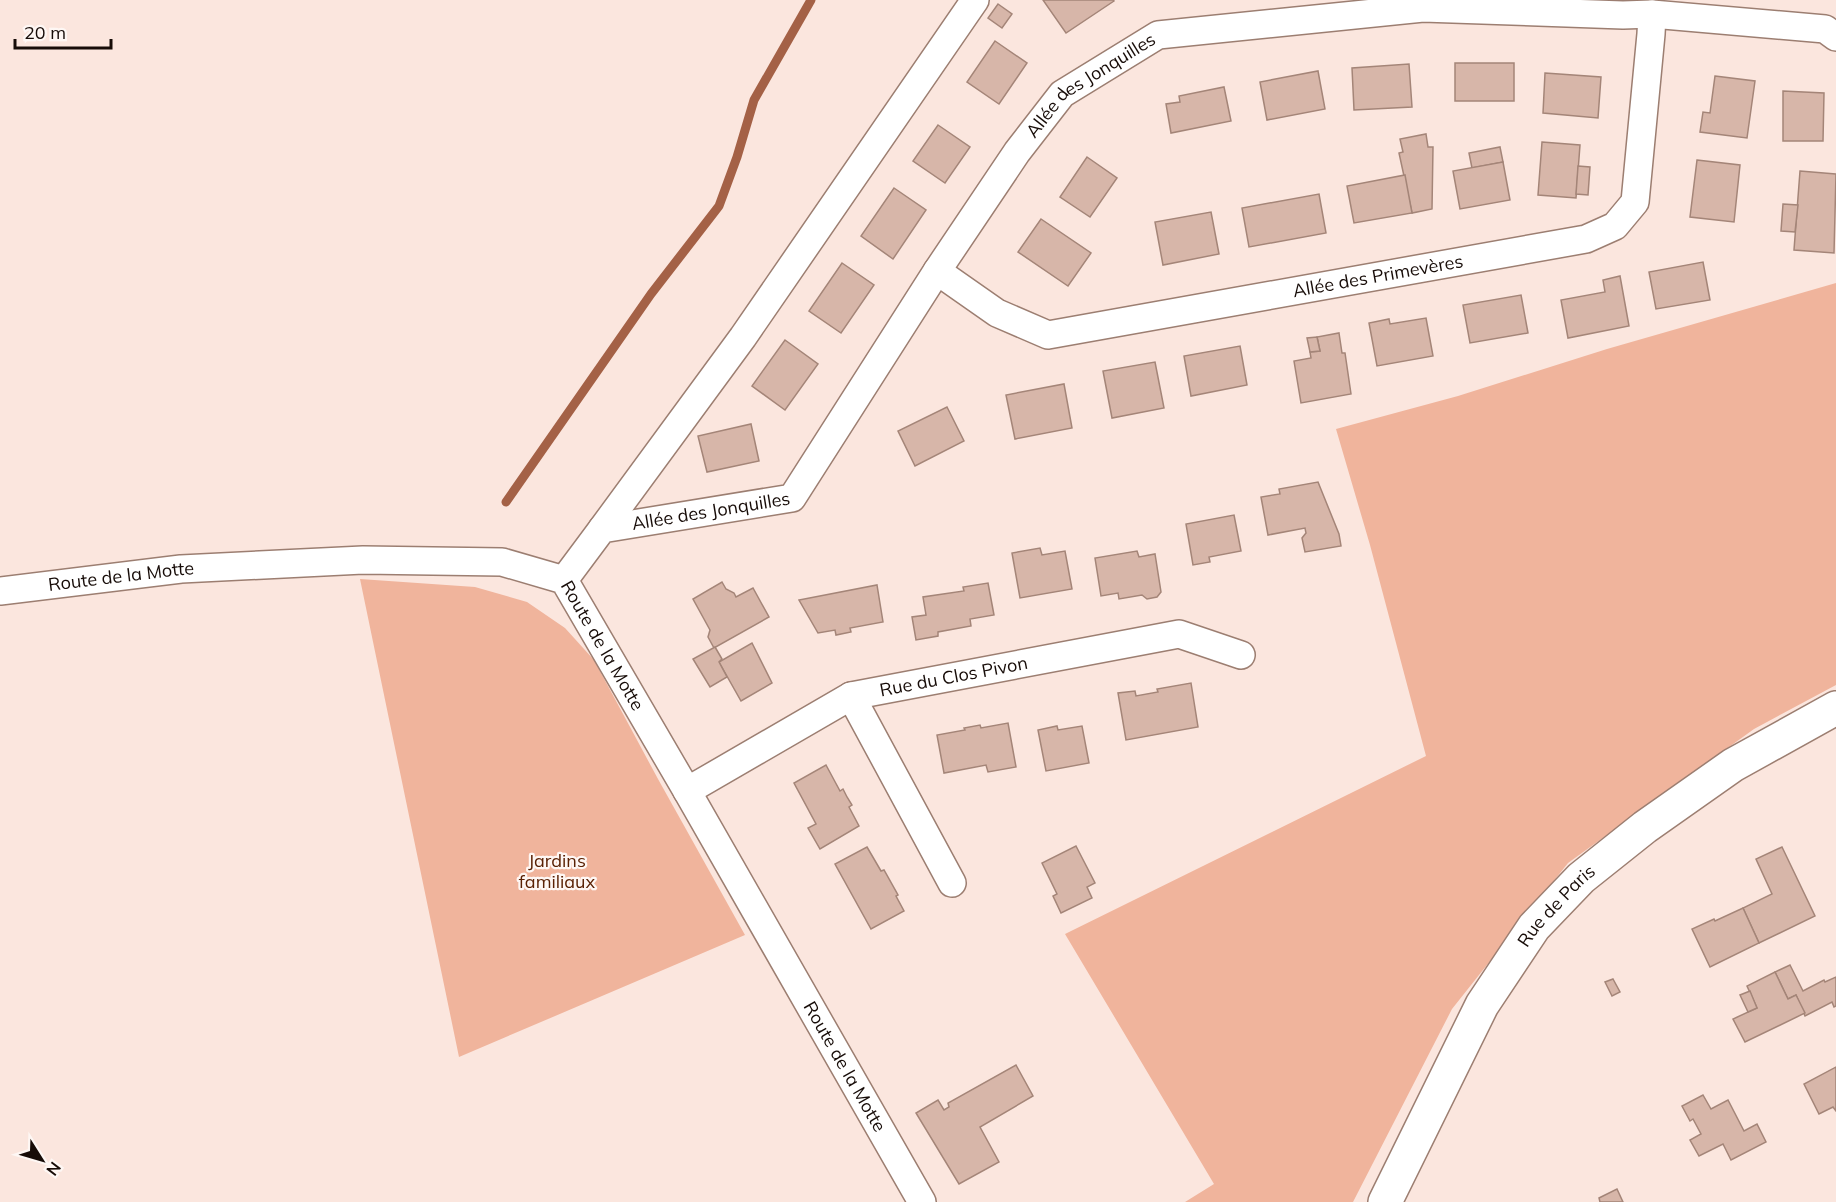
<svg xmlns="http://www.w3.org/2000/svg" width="1836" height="1202" font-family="Mulish,sans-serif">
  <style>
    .green { fill: #f0b49c }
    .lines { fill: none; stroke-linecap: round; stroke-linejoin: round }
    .stream { stroke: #a46146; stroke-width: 9 }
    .building { fill: #d7b6a9; stroke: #a48578; stroke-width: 1.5 }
    .minor-casing { stroke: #9c7e71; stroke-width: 30 }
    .primary-casing { stroke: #9c7e71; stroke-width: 36 }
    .minor { stroke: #fff; stroke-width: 27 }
    .primary { stroke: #fff; stroke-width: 33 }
    .labels { text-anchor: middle; stroke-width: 4.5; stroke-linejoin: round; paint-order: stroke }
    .street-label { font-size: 18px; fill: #170c08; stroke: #fef7f4 }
    .park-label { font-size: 18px; fill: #5a2104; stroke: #fef7f4 }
  </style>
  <rect width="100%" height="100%" fill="#fbe6de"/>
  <g class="green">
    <path d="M 1836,283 L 1836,685 L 1754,729 L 1568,863 L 1452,1009 L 1353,1202 L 1185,1202 L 1214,1184 L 1065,934 L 1426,756 L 1370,545 L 1336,429 L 1458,396 L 1607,349 Z"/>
    <path d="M 360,579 L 475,587 L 527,602 L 565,628 L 594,660 L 658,779 L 745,935 L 459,1057 Z"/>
  </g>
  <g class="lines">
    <path class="stream" d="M 506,502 L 651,294 L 719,206 L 737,157 L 754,100 L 811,0"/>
  </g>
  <g class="building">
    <path d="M 1043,0 L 1113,0 L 1114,1 L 1066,33 Z"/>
    <path d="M 998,4 L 1012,14 L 1002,28 L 988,18 Z"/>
    <path d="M 995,41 L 1027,63 L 999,104 L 967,82 Z"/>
    <rect x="1455" y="63" width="59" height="38"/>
    <path d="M 1409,64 L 1412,107 L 1354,110 L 1352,68 Z"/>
    <path d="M 1318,71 L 1325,109 L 1267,120 L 1260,82 Z"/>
    <path d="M 1545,73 L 1601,77 L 1598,118 L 1543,113 Z"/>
    <path d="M 1715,76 L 1755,81 L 1747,138 L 1700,132 L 1703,112 L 1710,113 Z"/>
    <path d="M 1224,87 L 1231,121 L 1171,133 L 1166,104 L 1180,102 L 1179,96 Z"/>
    <path d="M 1783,91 L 1824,93 L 1823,141 L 1783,141 Z"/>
    <path d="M 938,125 L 970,147 L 945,183 L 913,161 Z"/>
    <path d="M 1426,134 L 1428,147 L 1433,147 L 1432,209 L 1412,213 L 1399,153 L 1403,152 L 1400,139 Z"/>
    <path d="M 1542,142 L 1580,145 L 1576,198 L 1538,195 Z"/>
    <path d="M 1500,147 L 1503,162 L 1472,168 L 1469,153 Z"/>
    <path d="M 1087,157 L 1117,178 L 1090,217 L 1060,197 Z"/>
    <path d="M 1697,160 L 1740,165 L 1734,222 L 1690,217 Z"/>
    <path d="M 1503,162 L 1510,200 L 1460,209 L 1453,171 Z"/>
    <path d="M 1578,166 L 1590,167 L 1588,195 L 1576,194 Z"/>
    <path d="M 1800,171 L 1836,174 L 1834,253 L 1794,250 Z"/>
    <path d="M 1405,175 L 1412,213 L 1354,223 L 1347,186 Z"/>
    <path d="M 894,188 L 926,210 L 893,259 L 861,236 Z"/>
    <path d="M 1319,194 L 1326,233 L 1249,247 L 1242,208 Z"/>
    <path d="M 1783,204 L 1798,205 L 1795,232 L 1781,231 Z"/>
    <path d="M 1211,212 L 1219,254 L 1163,265 L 1155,222 Z"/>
    <path d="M 1041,219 L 1091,253 L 1068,286 L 1018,252 Z"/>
    <path d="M 1703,262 L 1710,300 L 1656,309 L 1649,272 Z"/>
    <path d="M 842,263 L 874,285 L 841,333 L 809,311 Z"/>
    <path d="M 1620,276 L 1629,326 L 1568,338 L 1561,300 L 1605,292 L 1603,280 Z"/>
    <path d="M 1521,295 L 1528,333 L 1470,343 L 1463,305 Z"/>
    <path d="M 1426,318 L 1433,356 L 1377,366 L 1369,323 L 1389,319 L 1390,324 Z"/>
    <path d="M 1339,333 L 1342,353 L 1345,353 L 1351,394 L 1301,403 L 1294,361 L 1311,358 L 1310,352 L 1320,351 L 1317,337 Z"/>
    <path d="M 1317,337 L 1320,351 L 1310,352 L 1307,338 Z"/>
    <path d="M 785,340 L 818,364 L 785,410 L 752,386 Z"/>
    <path d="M 1240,346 L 1247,385 L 1191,396 L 1184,356 Z"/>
    <path d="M 1155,362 L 1164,408 L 1112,418 L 1103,371 Z"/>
    <path d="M 1064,384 L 1072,428 L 1015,439 L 1006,395 Z"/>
    <path d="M 947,407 L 964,441 L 915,466 L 898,431 Z"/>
    <path d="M 751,424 L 759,461 L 707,472 L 698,436 Z"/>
    <path d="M 1318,482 L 1339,534 L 1341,546 L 1305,552 L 1302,538 L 1306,533 L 1305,528 L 1268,535 L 1261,497 L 1280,494 L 1279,489 Z"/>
    <path d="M 1234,515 L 1241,551 L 1209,557 L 1210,562 L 1193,565 L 1186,524 Z"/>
    <path d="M 1040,548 L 1042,555 L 1065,551 L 1072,589 L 1020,598 L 1012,553 Z"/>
    <path d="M 1137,551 L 1139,557 L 1155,554 L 1161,592 L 1157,597 L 1147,599 L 1142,595 L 1119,599 L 1118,593 L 1101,596 L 1095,558 Z"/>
    <path d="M 722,582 L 726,589 L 734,593 L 736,597 L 753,588 L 769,617 L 714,648 L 708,637 L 710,630 L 693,599 Z"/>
    <path d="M 988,583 L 994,615 L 970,619 L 971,626 L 938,632 L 938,636 L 916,640 L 912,617 L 926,615 L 923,597 L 964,591 L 963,587 Z"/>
    <path d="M 877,585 L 883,622 L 850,628 L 851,632 L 836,635 L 835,630 L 818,633 L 799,600 Z"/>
    <path d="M 752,643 L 772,683 L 741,701 L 719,662 Z"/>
    <path d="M 715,647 L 722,659 L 719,662 L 727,677 L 710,687 L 693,659 Z"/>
    <path d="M 1191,683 L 1198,727 L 1126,740 L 1118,693 L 1135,691 L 1136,696 L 1158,692 L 1157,689 Z"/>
    <path d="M 1008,723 L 1016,767 L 988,772 L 986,765 L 944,773 L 937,735 L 965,730 L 964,728 L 980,725 L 981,728 Z"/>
    <path d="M 1057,726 L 1058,730 L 1082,726 L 1089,763 L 1046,771 L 1038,730 Z"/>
    <path d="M 826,765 L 840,791 L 843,789 L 847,797 L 852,805 L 849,807 L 859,826 L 820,849 L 808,828 L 816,824 L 794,783 Z"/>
    <path d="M 1076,846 L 1095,883 L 1087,887 L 1092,898 L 1061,913 L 1053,896 L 1057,894 L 1042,863 Z"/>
    <path d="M 867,847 L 881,871 L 884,870 L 898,895 L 896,896 L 904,911 L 871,929 L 835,864 Z"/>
    <path d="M 1782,847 L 1815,916 L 1759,943 L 1743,908 L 1772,894 L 1756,859 Z"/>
    <path d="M 1743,908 L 1759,943 L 1710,967 L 1692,929 L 1714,919 L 1715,921 Z"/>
    <path d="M 1790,965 L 1803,991 L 1824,980 L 1825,982 L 1836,977 L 1836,1006 L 1834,1007 L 1832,1002 L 1805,1016 L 1796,995 L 1788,999 L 1775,972 Z"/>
    <path d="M 1775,972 L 1788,999 L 1796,995 L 1805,1013 L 1745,1042 L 1733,1019 L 1757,1008 L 1747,986 Z"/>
    <path d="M 1613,979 L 1620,992 L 1612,996 L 1605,982 Z"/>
    <path d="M 1750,991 L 1757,1008 L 1748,1012 L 1740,995 Z"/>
    <path d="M 1016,1065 L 1033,1096 L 980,1127 L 999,1162 L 959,1184 L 916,1113 L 938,1100 L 944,1110 L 949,1107 L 948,1103 Z"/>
    <path d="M 1836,1067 L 1836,1111 L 1833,1107 L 1819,1114 L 1804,1084 Z"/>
    <path d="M 1703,1095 L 1711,1109 L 1728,1100 L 1744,1131 L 1757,1124 L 1766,1142 L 1731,1160 L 1723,1144 L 1699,1156 L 1690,1140 L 1701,1134 L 1693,1119 L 1690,1121 L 1682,1106 Z"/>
    <path d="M 1617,1189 L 1623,1202 L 1600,1202 L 1599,1198 Z"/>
  </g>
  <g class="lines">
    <defs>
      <g id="minor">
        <path id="s1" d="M 937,271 L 997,313 L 1048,335 L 1586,239 L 1615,226 L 1635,202 L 1651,34 L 1652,14"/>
        <path d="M 602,529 L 743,337 L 975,0"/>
        <path id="s2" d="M 564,580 L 602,529 L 792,498 L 937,271 L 1017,152 L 1062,94 L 1158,35 L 1423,8 L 1623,15 L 1652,14 L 1825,29 L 1836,37"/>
        <path id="s3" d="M 0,591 L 181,569 L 363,560 L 502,562 L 564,580 L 687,791 L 922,1202"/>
        <path d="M 851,696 L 952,883"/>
        <path id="s4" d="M 687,791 L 851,696 L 1179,634 L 1241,655"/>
      </g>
      <g id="primary">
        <path id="s5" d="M 1385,1202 L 1482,1005 L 1534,927 L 1581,878 L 1645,827 L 1733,765 L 1836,708"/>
      </g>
    </defs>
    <use href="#minor" class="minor-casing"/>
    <use href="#primary" class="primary-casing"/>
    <use href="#minor" class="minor"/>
    <use href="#primary" class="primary"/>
  </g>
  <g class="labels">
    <g class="street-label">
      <text dy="6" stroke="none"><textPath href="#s2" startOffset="770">Allée des Jonquilles</textPath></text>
      <text dy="6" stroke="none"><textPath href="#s1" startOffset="464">Allée des Primevères</textPath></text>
      <text dy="6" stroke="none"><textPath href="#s2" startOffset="174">Allée des Jonquilles</textPath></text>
      <text dy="6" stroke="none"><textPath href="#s3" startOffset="122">Route de la Motte</textPath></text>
      <text dy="6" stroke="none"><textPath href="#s3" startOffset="644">Route de la Motte</textPath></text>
      <text dy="6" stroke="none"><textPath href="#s4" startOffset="294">Rue du Clos Pivon</textPath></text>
      <text dy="6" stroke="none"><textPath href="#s5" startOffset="344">Rue de Paris</textPath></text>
      <text dy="6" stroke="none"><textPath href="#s3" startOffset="1130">Route de la Motte</textPath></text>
    </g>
    <g class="park-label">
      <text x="557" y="867">Jardins<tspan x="557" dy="21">familiaux</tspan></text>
    </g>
  </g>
  <g transform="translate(42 1160) rotate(127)" stroke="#fef7f4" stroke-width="4.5" paint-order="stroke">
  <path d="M0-4.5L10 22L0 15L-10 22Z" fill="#170c08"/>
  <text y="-9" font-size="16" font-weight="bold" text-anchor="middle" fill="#170c08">N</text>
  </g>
  <path d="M15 39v9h96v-9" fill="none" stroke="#170c08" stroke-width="3"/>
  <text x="24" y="39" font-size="18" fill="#170c08" stroke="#fef7f4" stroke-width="4.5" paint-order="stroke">20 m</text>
</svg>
